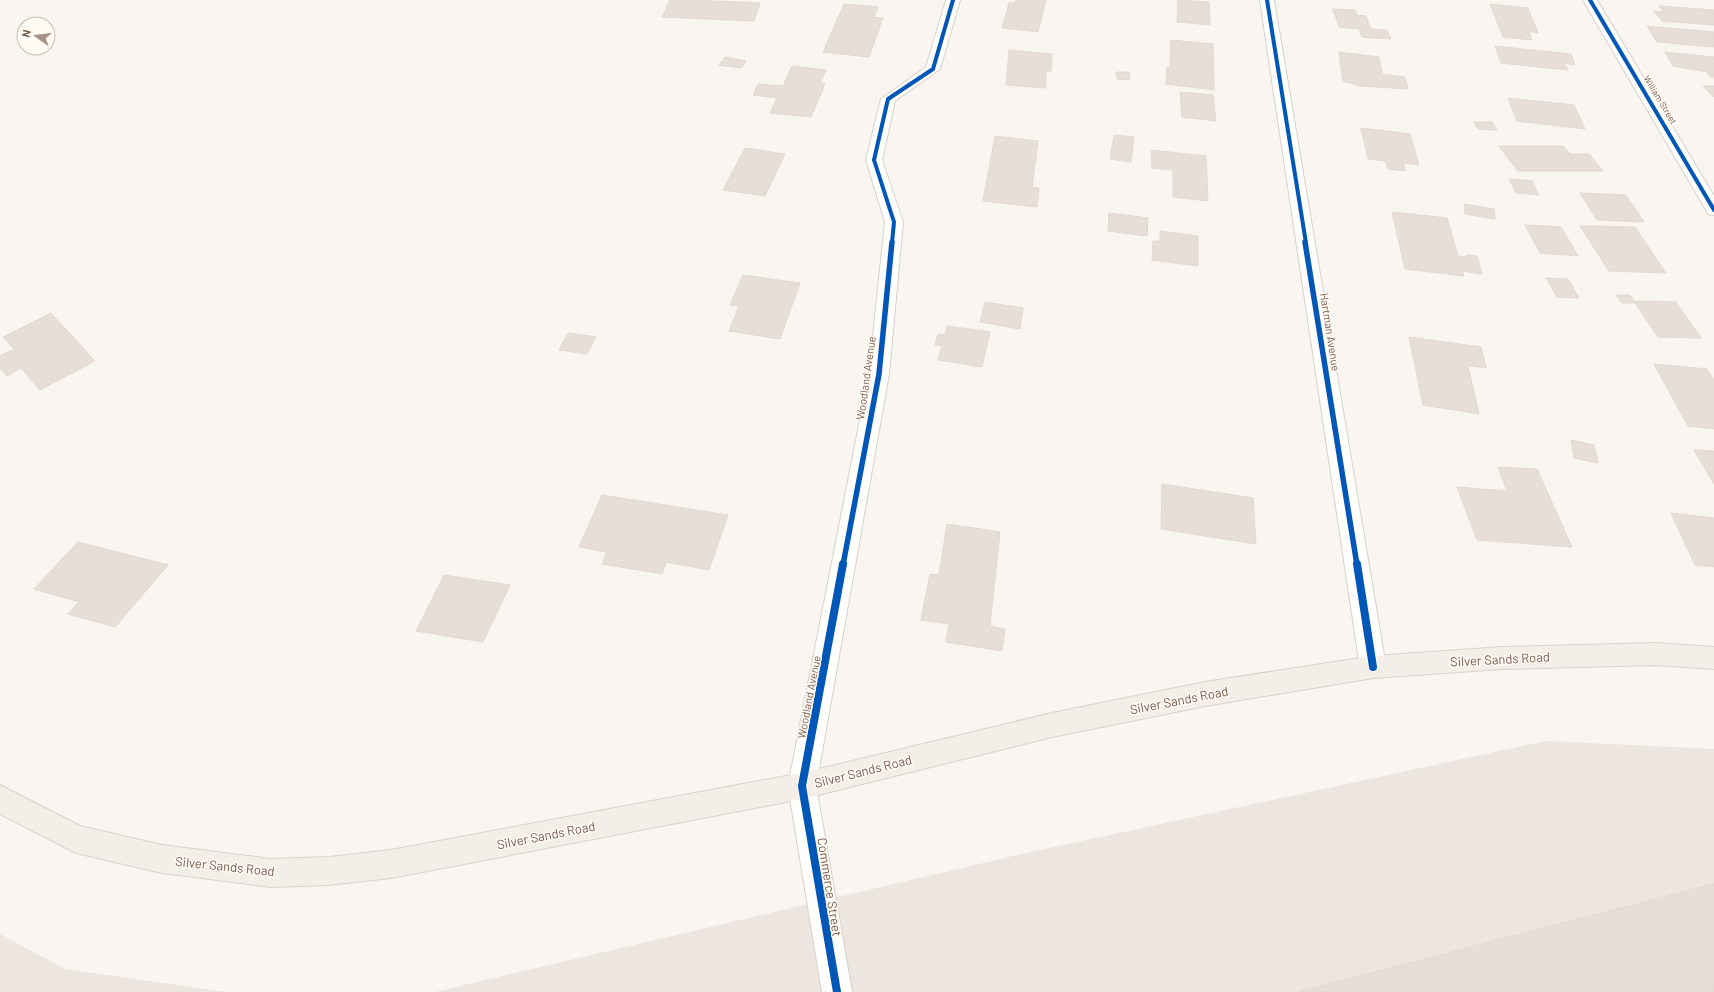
<svg xmlns="http://www.w3.org/2000/svg" width="1714" height="992" font-family="Barlow,sans-serif">
  <style>
    .industrial { fill: #ede5e0 }
    .building { fill: #e6ded7; stroke: #e2d8d2 }
    .lines { fill: none; stroke-linecap: round; stroke-linejoin: round }
    .minor-casing { stroke: #d7d1cb; stroke-width: 2 }
    .major-casing { stroke: #dad1cc; stroke-width: 2 }
    .minor { fill: #fefefd; fill-rule: evenodd }
    .major { fill: #f3eee8; fill-rule: evenodd }
    .cycleway-far2-casing { stroke: #fffaf3; stroke-width: 5.5 }
    .cycleway-far1-casing { stroke: #fffaf3; stroke-width: 8 }
    .cycleway-casing { stroke: #fffaf3; stroke-width: 10 }
    .cycleway-far2 { stroke: #0057b8; stroke-width: 4 }
    .cycleway-far1 { stroke: #0057b8; stroke-width: 5.5 }
    .cycleway { stroke: #0057b8; stroke-width: 8 }
    .labels { text-anchor: middle; stroke-width: 3; stroke-linejoin: round; paint-order: stroke }
    .far-street-label { font-size: 9px; fill: #7a5c4d; stroke: #fffaf3 }
    .street-label { font-size: 11px; fill: #7a5c4d; stroke: #fffaf3 }
    .near-street-label { font-size: 13px; fill: #7a5c4d; stroke: #fffaf3 }
  </style>
  <rect width="100%" height="100%" fill="#f9f5f0"/>
  <g class="industrial">
    <path d="M 1546,741 L 1714,749 L 1714,992 L 435,992 L 1013,856 Z"/>
    <path d="M 0,934 L 65,969 L 226,992 L 0,992 Z"/>
  </g>
  <g class="building">
    <path d="M 670,0 L 692,0 L 760,3 L 754,21 L 662,17 Z"/>
    <path d="M 1016,0 L 1046,0 L 1038,32 L 1002,28 L 1009,3 L 1015,3 Z"/>
    <path d="M 1178,0 L 1209,2 L 1210,25 L 1177,22 Z"/>
    <path d="M 844,4 L 878,7 L 874,17 L 883,18 L 869,57 L 823,52 Z"/>
    <path d="M 1490,4 L 1528,8 L 1538,33 L 1529,31 L 1532,40 L 1503,37 Z"/>
    <path d="M 1659,6 L 1714,10 L 1714,25 L 1662,21 L 1654,11 L 1664,12 Z"/>
    <path d="M 1333,9 L 1355,10 L 1357,15 L 1366,16 L 1371,29 L 1387,30 L 1391,39 L 1362,37 L 1359,29 L 1339,27 Z"/>
    <path d="M 1647,26 L 1714,32 L 1714,47 L 1657,42 Z"/>
    <path d="M 1171,40 L 1213,44 L 1214,90 L 1166,84 L 1167,67 L 1170,67 Z"/>
    <path d="M 1495,46 L 1571,54 L 1575,65 L 1564,63 L 1568,70 L 1501,63 Z"/>
    <path d="M 1009,50 L 1052,54 L 1051,71 L 1046,71 L 1046,88 L 1006,85 Z"/>
    <path d="M 1339,52 L 1379,57 L 1382,74 L 1405,77 L 1408,89 L 1360,86 L 1343,81 Z"/>
    <path d="M 1665,52 L 1714,57 L 1714,77 L 1710,77 L 1707,72 L 1673,66 Z"/>
    <path d="M 725,57 L 746,61 L 741,68 L 719,65 Z"/>
    <path d="M 792,66 L 826,70 L 820,83 L 825,84 L 811,117 L 770,113 L 777,98 L 753,95 L 758,84 L 783,86 Z"/>
    <path d="M 1116,72 L 1129,72 L 1130,80 L 1117,79 Z"/>
    <path d="M 1703,86 L 1714,86 L 1714,97 Z"/>
    <path d="M 1180,92 L 1213,95 L 1216,121 L 1182,117 Z"/>
    <path d="M 1508,98 L 1574,105 L 1585,129 L 1517,121 Z"/>
    <path d="M 1474,122 L 1492,122 L 1497,130 L 1478,129 Z"/>
    <path d="M 1361,128 L 1410,134 L 1419,165 L 1403,163 L 1405,171 L 1388,169 L 1386,161 L 1368,159 Z"/>
    <path d="M 1114,135 L 1134,137 L 1131,162 L 1110,159 Z"/>
    <path d="M 995,136 L 1038,141 L 1032,187 L 1039,188 L 1037,207 L 983,201 Z"/>
    <path d="M 1499,146 L 1563,146 L 1570,154 L 1589,154 L 1603,171 L 1518,171 Z"/>
    <path d="M 745,148 L 785,154 L 765,196 L 723,190 Z"/>
    <path d="M 1151,150 L 1206,156 L 1208,201 L 1173,197 L 1173,170 L 1152,168 Z"/>
    <path d="M 1509,179 L 1532,181 L 1539,195 L 1516,193 Z"/>
    <path d="M 1580,193 L 1626,195 L 1644,222 L 1597,220 Z"/>
    <path d="M 1464,204 L 1494,209 L 1495,219 L 1465,214 Z"/>
    <path d="M 1392,212 L 1447,218 L 1458,256 L 1467,257 L 1466,255 L 1477,256 L 1482,274 L 1462,271 L 1464,276 L 1405,269 Z"/>
    <path d="M 1109,213 L 1148,218 L 1147,236 L 1108,231 Z"/>
    <path d="M 1525,225 L 1561,227 L 1578,256 L 1540,253 Z"/>
    <path d="M 1580,226 L 1635,227 L 1666,273 L 1609,271 Z"/>
    <path d="M 1160,231 L 1198,236 L 1198,266 L 1152,260 L 1153,241 L 1160,241 Z"/>
    <path d="M 743,275 L 800,283 L 780,339 L 729,331 L 739,306 L 730,305 Z"/>
    <path d="M 1546,278 L 1568,279 L 1579,298 L 1557,297 Z"/>
    <path d="M 1616,295 L 1630,295 L 1634,301 L 1676,302 L 1701,338 L 1658,337 L 1635,303 L 1622,303 Z"/>
    <path d="M 985,302 L 1023,308 L 1020,329 L 980,322 Z"/>
    <path d="M 51,313 L 95,361 L 40,390 L 21,368 L 7,376 L 0,368 L 0,356 L 14,349 L 3,337 Z"/>
    <path d="M 947,326 L 990,332 L 982,367 L 938,360 L 942,346 L 935,345 L 938,334 L 945,335 Z"/>
    <path d="M 568,333 L 596,337 L 587,354 L 559,350 Z"/>
    <path d="M 1409,337 L 1481,347 L 1486,368 L 1468,366 L 1479,414 L 1423,405 Z"/>
    <path d="M 1654,364 L 1707,369 L 1714,380 L 1714,429 L 1688,426 Z"/>
    <path d="M 1571,440 L 1594,445 L 1598,463 L 1574,458 Z"/>
    <path d="M 1694,450 L 1714,451 L 1714,484 Z"/>
    <path d="M 1498,467 L 1537,469 L 1572,547 L 1477,540 L 1457,487 L 1507,491 Z"/>
    <path d="M 1162,484 L 1253,498 L 1256,544 L 1161,529 Z"/>
    <path d="M 602,495 L 728,515 L 709,570 L 666,562 L 662,574 L 602,564 L 607,552 L 579,547 Z"/>
    <path d="M 1671,513 L 1714,518 L 1714,567 L 1695,565 Z"/>
    <path d="M 947,524 L 1000,532 L 990,626 L 1005,629 L 1002,651 L 946,642 L 949,624 L 921,620 L 930,574 L 939,575 Z"/>
    <path d="M 78,542 L 168,565 L 115,627 L 68,614 L 79,602 L 34,589 Z"/>
    <path d="M 444,575 L 510,585 L 483,642 L 416,631 Z"/>
    <path d="M 1714,884 L 1714,992 L 1298,992 Z"/>
  </g>
  <g class="lines">
    <defs>
      <g id="minor">
        <path d="M 946,0 L 960,0 L 940,69 L 895,101 L 882,160 L 903,222 L 889,374 L 816,786 L 852,992 L 822,992 L 788,786 L 869,374 L 885,222 L 866,160 L 881,99 L 926,67 Z"/>
        <path d="M 1260,0 L 1274,0 L 1386,667 L 1382,675 L 1373,678 L 1364,675 L 1360,667 Z"/>
        <path d="M 1583,0 L 1597,0 L 1714,196 L 1714,215 L 1708,214 L 1706,210 Z"/>
      </g>
      <path id="major" d="M 1656,643 L 1714,647 L 1714,669 L 1656,665 L 1502,669 L 1373,678 L 1205,706 L 1052,737 L 802,799 L 391,878 L 329,885 L 271,887 L 162,873 L 76,853 L 0,814 L 0,785 L 80,826 L 162,845 L 271,859 L 329,857 L 391,850 L 802,773 L 1052,713 L 1205,682 L 1373,656 L 1502,647 Z"/>
    </defs>
    <use href="#minor" class="minor-casing"/>
    <use href="#major" class="major-casing"/>
    <use href="#minor" class="minor"/>
    <use href="#major" class="major"/>
    <defs>
      <g id="cycleway-far2">
        <path d="M 1267,0 L 1306,243"/>
        <path d="M 1590,0 L 1714,210"/>
        <path d="M 892,243 L 894,222 L 874,160 L 888,99 L 933,69 L 953,0"/>
      </g>
      <g id="cycleway-far1">
        <path d="M 1305,242 L 1357,565"/>
        <path d="M 843,565 L 879,374 L 892,242"/>
      </g>
      <g id="cycleway">
        <path d="M 1357,564 L 1373,667"/>
        <path d="M 837,992 L 802,786 L 843,564"/>
      </g>
    </defs>
    <use href="#cycleway-far2" class="cycleway-far2-casing"/>
    <use href="#cycleway-far1" class="cycleway-far1-casing"/>
    <use href="#cycleway" class="cycleway-casing"/>
    <use href="#cycleway-far2" class="cycleway-far2"/>
    <use href="#cycleway-far1" class="cycleway-far1"/>
    <use href="#cycleway" class="cycleway"/>
  </g>
  <g class="labels">
    <g class="far-street-label">
      <text transform="translate(1660 100) rotate(59)" y="3">William Street</text>
    </g>
    <g class="street-label">
      <text transform="translate(1330 332) rotate(81)" y="4">Hartman Avenue</text>
      <text transform="translate(866 378) rotate(-82)" y="4">Woodland Avenue</text>
      <text transform="translate(809 697) rotate(-79)" y="4">Woodland Avenue</text>
    </g>
    <g class="near-street-label">
      <text transform="translate(1500 659) rotate(-3)" y="5">Silver Sands Road</text>
      <text transform="translate(1179 700) rotate(-11)" y="5">Silver Sands Road</text>
      <text transform="translate(863 771) rotate(-14)" y="5">Silver Sands Road</text>
      <text transform="translate(546 835) rotate(-11)" y="5">Silver Sands Road</text>
      <text transform="translate(225 866) rotate(6)" y="5">Silver Sands Road</text>
      <text transform="translate(830 887) rotate(81)" y="5">Commerce Street</text>
    </g>
  </g>
  <g transform="translate(36 36) rotate(284)"><circle r="19" fill="#fffaf3" stroke="#cabbb1"/>
  <path d="M0-3L7 15L0 10L-7 15Z" fill="#a69286"/>
  <text y="-6" font-size="11" font-weight="bold" text-anchor="middle" fill="#7a5c4d">N</text>
  </g>
</svg>
